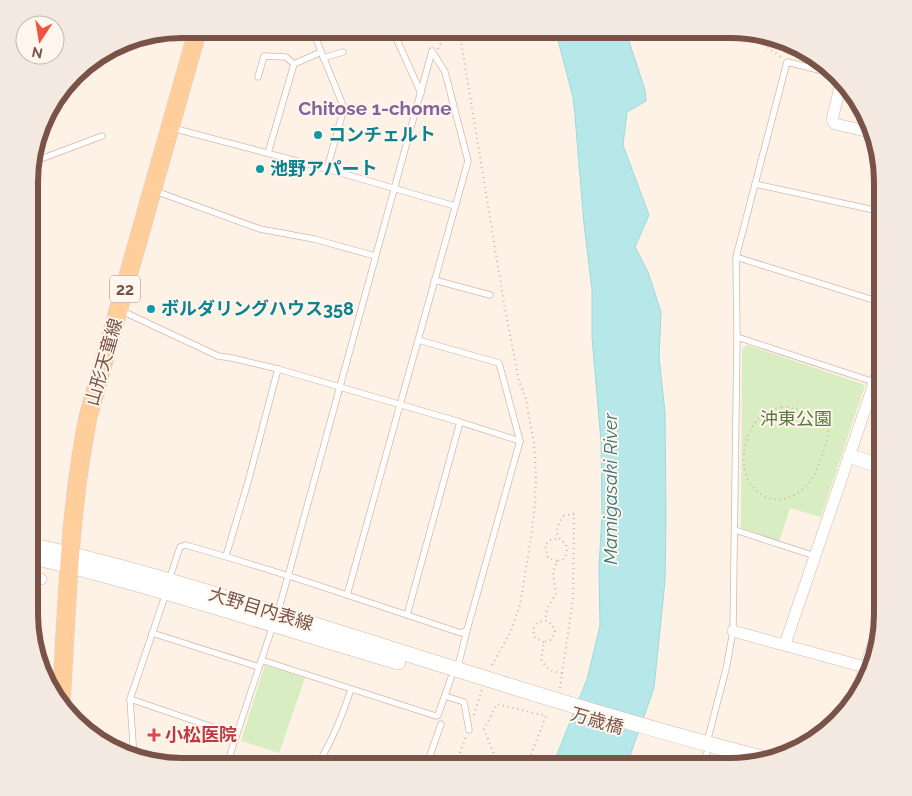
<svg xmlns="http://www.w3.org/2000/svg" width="912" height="796" font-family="Raleway,'Noto Sans JP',sans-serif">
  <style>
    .green { fill: #d8edc2 }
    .water { fill: #b7e8e9; stroke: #9ddadc }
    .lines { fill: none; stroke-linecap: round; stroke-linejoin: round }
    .service-casing { stroke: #d3b9ac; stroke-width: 7 }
    .minor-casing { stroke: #d3b9ac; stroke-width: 12 }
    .tertiary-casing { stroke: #d3b9ac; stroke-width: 15 }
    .secondary-casing { stroke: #d6b8aa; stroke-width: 16 }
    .primary-casing { stroke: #d9cfcc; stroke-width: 19 }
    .path { stroke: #dbae9d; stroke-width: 2; stroke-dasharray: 1 4; stroke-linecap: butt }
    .service { stroke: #fff; stroke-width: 5.5 }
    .minor { stroke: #fff; stroke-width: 11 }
    .tertiary { stroke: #fff; stroke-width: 14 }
    .secondary { stroke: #fff; stroke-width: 15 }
    .primary { stroke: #ffce9b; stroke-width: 18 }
    .culture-dot { fill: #0f9aa8; stroke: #fff6ed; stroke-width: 2 }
    .health-dot { fill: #e0444e; stroke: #fff6ed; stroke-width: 2 }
    .labels { text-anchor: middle; stroke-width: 4; stroke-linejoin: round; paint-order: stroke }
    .shield { fill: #fff6ed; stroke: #a1847a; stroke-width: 1 }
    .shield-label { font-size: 16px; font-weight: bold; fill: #795348 }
    .culture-label { font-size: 18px; font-weight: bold; fill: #0d838f; stroke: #fff6ed; text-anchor: start }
    .street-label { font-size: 18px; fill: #795348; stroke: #fff6ed }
    .park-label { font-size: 18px; fill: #567a3c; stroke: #fff6ed }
    .health-label { font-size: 18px; font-weight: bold; fill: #be3a42; stroke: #fff6ed; text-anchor: start }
    .neighbourhood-label { font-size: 19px; font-weight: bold; fill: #83639d; stroke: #fff6ed }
    .water-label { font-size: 19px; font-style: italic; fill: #377579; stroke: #fff6ed }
    .rim { fill: none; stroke: #795348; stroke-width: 6 }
  </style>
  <rect width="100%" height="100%" fill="#fef1e5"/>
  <g class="green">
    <path d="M 747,345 L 865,385 L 821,517 L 790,508 L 779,542 L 741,528 L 742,349 Z"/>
    <path d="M 265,665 L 305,678 L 279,753 L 241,741 Z"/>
  </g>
  <path class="water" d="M 555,29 L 625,29 L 645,90 L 646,101 L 627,112 L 623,145 L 649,215 L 635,247 L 648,272 L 661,312 L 659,357 L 665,412 L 666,518 L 665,581 L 654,688 L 626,767 L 552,767 L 587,679 L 600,626 L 599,569 L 602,514 L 601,441 L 592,337 L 592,290 L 584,224 L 575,116 L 573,97 Z"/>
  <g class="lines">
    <defs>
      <g id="service">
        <path d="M 312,29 L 344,108 L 327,169 L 455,206"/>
        <path d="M 392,29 L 421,93"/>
        <path d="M 323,58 L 343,52"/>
        <path d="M 258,77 L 264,56 L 286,57 L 294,64"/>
        <path d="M 172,128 L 327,169"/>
        <path d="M 268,153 L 294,64 L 321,52"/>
        <path d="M 30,163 L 102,136"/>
        <path d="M 755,184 L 883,212"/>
        <path d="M 155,191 L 260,229 L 314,239 L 375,256"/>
        <path d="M 736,257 L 883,303"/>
        <path d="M 434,280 L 490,295"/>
        <path d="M 122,311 L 218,356 L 232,358 L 278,369 L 460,422 L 407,615 L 347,595"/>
        <path d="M 737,337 L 874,382"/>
        <path d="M 418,340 L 499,363 L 520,441 L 460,422"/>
        <path d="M 30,342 L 33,329 L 30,289"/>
        <path d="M 735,530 L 815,556"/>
        <path d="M 226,556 L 248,482 L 278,369"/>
        <path d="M 169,580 L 180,547 L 185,545 C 239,560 293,577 347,595 L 468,161 L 445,72 L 432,51 L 288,576 L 278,612"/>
        <path d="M 407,615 L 461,633 L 467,630 L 520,441"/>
        <path d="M 152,633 L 259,667"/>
        <path d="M 261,660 L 436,716 L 438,715 L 451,678"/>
        <path d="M 457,670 L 467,630"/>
        <path d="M 445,696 L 464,702 L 469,730"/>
        <path d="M 130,699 L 236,735"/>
        <path d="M 707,742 L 726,669 L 733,631 L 737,337 L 736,257 L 787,62 L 839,75"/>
        <path d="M 134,758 L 130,699 L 166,593"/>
        <path d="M 226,767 L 273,625"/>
        <path d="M 316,767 C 332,742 342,717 351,689"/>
        <path d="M 365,767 L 366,764 L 371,767"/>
        <path d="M 426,767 L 441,724"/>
        <path d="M 700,767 L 707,753"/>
      </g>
      <g id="minor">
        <path d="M 842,79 L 832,120 L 835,124 L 874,133"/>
        <path d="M 29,576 L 41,579"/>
        <path d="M 733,631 L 872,669"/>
        <path d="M 785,644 L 883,357"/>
        <path d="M 854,699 L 882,619"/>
      </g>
      <path id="tertiary" d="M 850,456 L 883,467"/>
      <g id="secondary">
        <path d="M 29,545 C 123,565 214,594 305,622 C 460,670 614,721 770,760"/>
        <path d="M 29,556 C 153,585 275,626 398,662"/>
      </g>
      <path id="primary" d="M 61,704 C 67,608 69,511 88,417 L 198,29"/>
    </defs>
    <use href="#service" class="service-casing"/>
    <use href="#minor" class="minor-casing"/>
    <use href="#tertiary" class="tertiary-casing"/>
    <use href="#secondary" class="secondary-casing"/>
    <use href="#primary" class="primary-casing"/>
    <g class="path">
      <path d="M 459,29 L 505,309 L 519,381 L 526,399 L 529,417 L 534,443 L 536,475 L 535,503 L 531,538 L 520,605 L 511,631 L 491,667"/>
      <path d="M 743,30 L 781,57"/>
      <path d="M 438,49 L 448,29"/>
      <path d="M 782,407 C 794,407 821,415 827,426 C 831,434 825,445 823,452 C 820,460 817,470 813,477 C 802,495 779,507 761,494 C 756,490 751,486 748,480 C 739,461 745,430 761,416 C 767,411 775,409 782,407 Z"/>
      <path d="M 557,561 L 548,558 L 545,545 L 550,540 L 558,539"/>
      <path d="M 544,642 L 535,638 L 533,629 L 537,623 L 545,620"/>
      <path d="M 560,688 L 573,599 L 574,514 L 563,516 C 556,528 553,535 566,544 L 567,553 L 564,559 L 557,561 L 553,573 L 556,593 L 547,609 L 545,620 L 552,624 L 555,631 L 551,640 L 544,642 L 541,659 C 546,668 551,672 562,673"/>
      <path d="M 474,715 L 482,689"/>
      <path d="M 455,767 L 466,736"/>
      <path d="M 499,767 L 484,729 L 497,704 L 546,716 L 527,765 L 523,767"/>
    </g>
    <use href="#service" class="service"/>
    <use href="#minor" class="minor"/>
    <use href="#tertiary" class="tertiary"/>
    <use href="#secondary" class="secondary"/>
    <use href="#primary" class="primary"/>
  </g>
  <g class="culture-dot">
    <circle cx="318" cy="135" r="5"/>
    <circle cx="260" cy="169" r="5"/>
    <circle cx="151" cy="309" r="5"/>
  </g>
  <path class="health-dot" d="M151.5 727.5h5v5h5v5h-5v5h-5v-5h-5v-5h5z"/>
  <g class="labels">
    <rect class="shield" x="110" y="275.5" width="30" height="27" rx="4"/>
    <g class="shield-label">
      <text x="125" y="295">22</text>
    </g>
    <g class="culture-label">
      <text x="328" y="141">コンチェルト</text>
      <text x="270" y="175">池野アパート</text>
      <text x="161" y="315">ボルダリングハウス358</text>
    </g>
    <g class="street-label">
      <text transform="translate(104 362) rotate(-74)" y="6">山形天童線</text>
      <text transform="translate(261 609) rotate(17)" y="6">大野目内表線</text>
      <text transform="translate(597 721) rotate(16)" y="6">万歳橋</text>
    </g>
    <g class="park-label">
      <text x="796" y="425">沖東公園</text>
    </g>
    <g class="health-label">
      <text x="165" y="741">小松医院</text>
    </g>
    <g class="neighbourhood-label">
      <text x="375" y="115">Chitose 1-chome</text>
    </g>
    <g class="water-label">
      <text transform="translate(610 489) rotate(-90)" y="7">Mamigasaki River</text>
    </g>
  </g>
  <path d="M0 0H912V796H0ZM182 38H730A144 144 0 0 1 874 182V614A144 144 0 0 1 730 758H182A144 144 0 0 1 38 614V182A144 144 0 0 1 182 38Z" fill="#f4e9e0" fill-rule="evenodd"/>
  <path class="rim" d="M182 38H730A144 144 0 0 1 874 182V614A144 144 0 0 1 730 758H182A144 144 0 0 1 38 614V182A144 144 0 0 1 182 38Z"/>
  <g transform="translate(40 40) rotate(192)"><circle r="24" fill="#fff6ed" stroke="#c9b5ab"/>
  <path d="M0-4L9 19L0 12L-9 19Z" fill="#f15341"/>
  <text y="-8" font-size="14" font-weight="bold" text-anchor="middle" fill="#795348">N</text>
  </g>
</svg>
